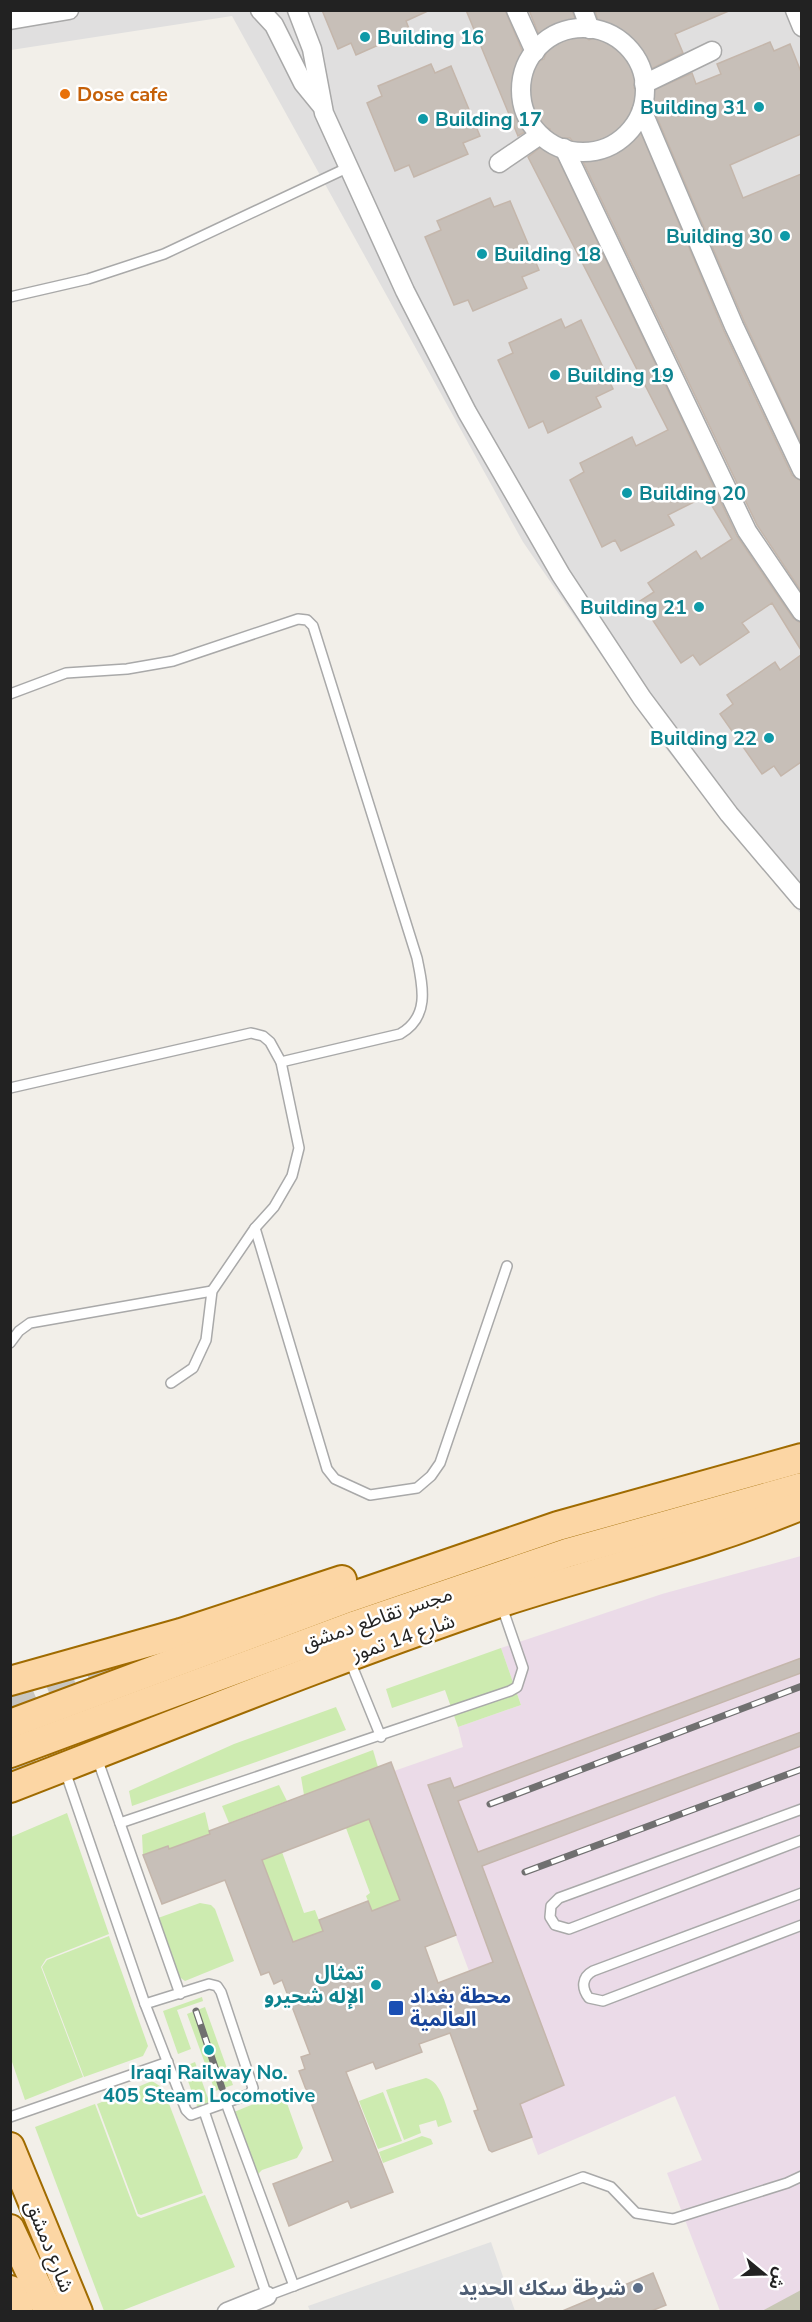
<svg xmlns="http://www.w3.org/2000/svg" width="812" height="2322" font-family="'Nunito Sans','Noto Sans Arabic',sans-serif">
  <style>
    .residential { fill: #e0dfdf }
    .industrial { fill: #ebdbe8 }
    .construction { fill: #c7c7b4 }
    .grass { fill: #cdebb0 }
    .parking { fill: #e2e2e2 }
    .building { fill: #c7bfb8; stroke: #c4b6ab; stroke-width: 1.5; fill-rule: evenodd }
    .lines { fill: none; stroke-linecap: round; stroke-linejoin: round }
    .primary-tunnel { stroke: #c8c6c1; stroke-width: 28; stroke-dasharray: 28 14; stroke-linecap: butt }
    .lane-casing { stroke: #a9a9a9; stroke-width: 12 }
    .street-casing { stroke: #a9a9a9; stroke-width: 21 }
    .primary-casing { stroke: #a06b00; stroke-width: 32 }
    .lane { stroke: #fff; stroke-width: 9 }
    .street { stroke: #fff; stroke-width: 18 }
    .primary { stroke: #fcd6a4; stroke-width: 28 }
    .rail-casing { stroke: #707070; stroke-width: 7 }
    .rail { stroke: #fff; stroke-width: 4.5; stroke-dasharray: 14; stroke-linecap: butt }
    .culture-dot { fill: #0f9aa8; stroke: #fff; stroke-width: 2 }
    .food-dot { fill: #e8710a; stroke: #fff; stroke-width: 2 }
    .transit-dot { fill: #1a4fb4; stroke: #fff; stroke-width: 2 }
    .service-dot { fill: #5c6f8a; stroke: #fff; stroke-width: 2 }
    .labels { text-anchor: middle; stroke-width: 5; stroke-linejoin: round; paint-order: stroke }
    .culture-label { font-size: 20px; font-weight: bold; fill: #0d838f; stroke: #fff; text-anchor: start }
    .food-label { font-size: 20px; font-weight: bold; fill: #c56008; stroke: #fff; text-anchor: start }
    .street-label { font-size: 20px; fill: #222; stroke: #fff }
    .transit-label { font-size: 20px; font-weight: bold; fill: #164399; stroke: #fff; text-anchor: start }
    .service-label { font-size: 20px; font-weight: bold; fill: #4e5e75; stroke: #fff; text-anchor: end }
  </style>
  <rect width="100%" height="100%" fill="#f2efe9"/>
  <path class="residential" d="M 11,11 L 801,11 L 801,914 L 663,745 L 523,542 L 232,16 L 11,50 Z"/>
  <path class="industrial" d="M 801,1556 L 801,2311 L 720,2311 L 667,2173 L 702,2160 L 675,2096 L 538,2155 L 394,1771 L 463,1747 L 458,1727 L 521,1705 L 501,1648 L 662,1594 Z"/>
  <path class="construction" d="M 801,2290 L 801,2311 L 762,2311 Z"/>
  <g class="grass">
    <path d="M 501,1648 L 521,1705 L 458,1727 L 445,1690 L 392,1708 L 386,1689 Z"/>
    <path d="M 336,1707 L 346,1730 L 132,1806 L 129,1791 L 234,1744 Z"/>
    <path d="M 373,1750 L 378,1767 L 304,1795 L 301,1777 Z"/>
    <path d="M 279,1785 L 287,1801 L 229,1823 L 222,1806 Z"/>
    <path d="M 205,1812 L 210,1834 L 169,1849 L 168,1846 L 143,1855 L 142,1835 Z"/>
    <path d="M 67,1813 L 109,1934 L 46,1959 L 41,1967 L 83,2077 L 25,2100 L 11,2059 L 11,1837 Z"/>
    <path d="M 369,1819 L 400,1900 L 372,1911 L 366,1896 L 370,1893 L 346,1828 Z"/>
    <path d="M 282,1852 L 304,1913 L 315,1910 L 323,1931 L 293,1942 L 262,1860 Z"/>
    <path d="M 200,1903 L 211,1905 L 215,1909 L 234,1961 L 185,1981 L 178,1976 L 158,1918 Z"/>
    <path d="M 109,1936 L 148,2046 L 143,2056 L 84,2077 L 42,1967 L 47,1960 Z"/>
    <path d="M 202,1997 L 203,2001 L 177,2010 L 191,2049 L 178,2054 L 163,2011 Z"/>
    <path d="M 205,2007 L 233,2085 L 215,2091 L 187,2014 Z"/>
    <path d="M 195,2062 L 209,2101 L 236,2092 L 237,2096 L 198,2109 L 183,2067 Z"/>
    <path d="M 426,2078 C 442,2082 446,2108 452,2122 L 438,2127 L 436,2120 L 419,2125 L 421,2133 L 404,2140 L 386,2090 Z"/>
    <path d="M 152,2081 L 163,2088 L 203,2193 L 141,2215 L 138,2214 L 97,2104 Z"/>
    <path d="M 283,2092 L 303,2148 L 297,2158 L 262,2170 L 257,2175 L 234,2112 Z"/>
    <path d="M 383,2092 L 402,2141 L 378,2149 L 359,2101 Z"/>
    <path d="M 95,2104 L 137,2216 L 141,2218 L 205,2195 L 235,2267 L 121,2311 L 104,2311 L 35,2127 Z"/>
    <path d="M 422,2136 L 431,2139 L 433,2144 L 383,2163 L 379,2152 Z"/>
  </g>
  <path class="parking" d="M 491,2242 L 515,2311 L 310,2311 L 308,2306 Z"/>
  <g class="building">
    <path d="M 322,10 L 430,10 L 406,21 L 410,31 L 356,55 L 351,43 L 338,49 Z"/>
    <path d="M 466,10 L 505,10 L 525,57 L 534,63 L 544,59 L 546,53 L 529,10 L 572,10 L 580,33 L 589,40 L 598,37 L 601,31 L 595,10 L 731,10 L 675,34 L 683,53 L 635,77 L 634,88 L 643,95 L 692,73 L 696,84 L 721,74 L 717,64 L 770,42 L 774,51 L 790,44 L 801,72 L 801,134 L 730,165 L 743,198 L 801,174 L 801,443 L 744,321 L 652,106 L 648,101 L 638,99 L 631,109 L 724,331 L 792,475 L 801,481 L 801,591 L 757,525 L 574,143 L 570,138 L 560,138 L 553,148 L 737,536 L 793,618 L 801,623 L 801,650 L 772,603 L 742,623 L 749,632 L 700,665 L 693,655 L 681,663 L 640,601 L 654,592 L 648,583 L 696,551 L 701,559 L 732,539 L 706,496 L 668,515 L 674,525 L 621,551 L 615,540 L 602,547 L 570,480 L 584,472 L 580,463 L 632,437 L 636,446 L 668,430 L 528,157 L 550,140 L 550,129 L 539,124 L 518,136 Z"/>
    <path d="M 431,64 L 435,73 L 451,66 L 480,136 L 463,143 L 468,154 L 414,177 L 409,165 L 395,171 L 367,103 L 382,96 L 378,86 Z"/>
    <path d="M 490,198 L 494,207 L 510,201 L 539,270 L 522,277 L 527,288 L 473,311 L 468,300 L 454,305 L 425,237 L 441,230 L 437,221 Z"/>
    <path d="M 561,319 L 565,328 L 581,320 L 613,389 L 596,397 L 601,407 L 548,433 L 543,421 L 529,428 L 498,360 L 513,353 L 509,343 Z"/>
    <path d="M 801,655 L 801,762 L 781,776 L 774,766 L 762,774 L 720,714 L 733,704 L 727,695 L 775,662 L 780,670 Z"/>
    <path d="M 801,1658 L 801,1673 L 458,1801 L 478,1852 L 801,1732 L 801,1746 L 482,1866 L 564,2085 L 520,2104 L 532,2137 L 492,2152 L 489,2150 L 474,2111 L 478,2110 L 450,2033 L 419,2044 L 422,2052 L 376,2069 L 373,2062 L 346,2072 L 393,2192 L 351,2208 L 348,2201 L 289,2226 L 273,2184 L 333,2161 L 299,2071 L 305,2069 L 301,2057 L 310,2054 L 282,1980 L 274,1984 L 269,1972 L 261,1975 L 225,1880 L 162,1904 L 143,1855 L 168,1846 L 169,1849 L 210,1834 L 209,1831 L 391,1762 L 456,1935 L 425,1947 L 438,1983 L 493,1962 L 428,1785 L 450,1778 L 454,1788 ZM 369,1819 L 400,1900 L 372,1911 L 368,1901 L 319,1920 L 323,1931 L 293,1942 L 262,1860 Z"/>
    <path d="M 653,2273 L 666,2305 L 649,2312 L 560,2312 Z"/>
  </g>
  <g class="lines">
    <g class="primary-tunnel">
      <path d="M 10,1708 L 133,1656"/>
      <path d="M 10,1761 L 30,1768 L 63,1759"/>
    </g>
    <defs>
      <g id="lane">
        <path d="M 10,297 L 88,279 L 164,254 L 349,167"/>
        <path d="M 10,694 L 66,673 L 127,669 L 173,661 L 298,619 L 307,620 L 313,626 L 417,958 C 423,987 430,1017 400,1034 L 281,1062"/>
        <path d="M 10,1088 L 251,1033 L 263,1036 L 270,1042 L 281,1062 L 299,1148 L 292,1176 L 274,1207 L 255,1228 L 212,1291 L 206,1340 L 193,1368 L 171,1383"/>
        <path d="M 255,1228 L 327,1469 L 335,1479 L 370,1495 L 417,1488 L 431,1476 L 440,1463 L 507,1266"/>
        <path d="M 10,1343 L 19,1331 L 30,1323 L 212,1291"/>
        <path d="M 350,1661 L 381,1737"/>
        <path d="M 97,1758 L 180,1994"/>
        <path d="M 65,1771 L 145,2004"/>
        <path d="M 802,1809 L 559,1898 L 551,1906 L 550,1917 L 555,1925 L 569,1929 L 802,1840"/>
        <path d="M 120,1823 L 510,1691 L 517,1687 L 523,1668 L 501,1604"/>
        <path d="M 802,1893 L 593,1971 C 582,1977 581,1988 589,1998 L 603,2001 L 802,1925"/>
        <path d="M 209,1984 L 217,1986 L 221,1992 L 253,2088 L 250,2094 L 191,2115 L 186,2110 L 145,2004 Z"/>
        <path d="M 226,2103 L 294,2286"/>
        <path d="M 204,2111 L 267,2296 L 583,2177 L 611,2187 L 636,2213 L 673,2219 L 787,2183 L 802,2176"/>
        <path d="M 10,2117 L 168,2062"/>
      </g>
      <g id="street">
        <path d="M 260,10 L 274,25 L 303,83 L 321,105"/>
        <path d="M 297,10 L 312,49 L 324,113 L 405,291 L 467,412 L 561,575 L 642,698 L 729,814 L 802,900"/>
        <path d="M 516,10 L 535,52"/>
        <path d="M 583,10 L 590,29"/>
        <path d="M 795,10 L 802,27"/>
        <path d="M 10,20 L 69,10"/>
        <circle cx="583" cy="90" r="62"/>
        <path d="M 644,84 L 712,51"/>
        <path d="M 642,110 L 734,326 L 802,470"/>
        <path d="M 564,148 L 747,531 L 802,612"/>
        <path d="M 499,163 L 540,135"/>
        <path d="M 227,2312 L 267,2296"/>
      </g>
      <g id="primary">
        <path d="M 10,1681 L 181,1633 L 342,1580"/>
        <path d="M 10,1724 L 348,1598 L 558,1526 L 802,1458"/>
        <path d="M 10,1753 L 356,1625 L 567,1553 L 802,1487"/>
        <path d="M 10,1788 C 173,1725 334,1659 499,1603 C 600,1570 704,1546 802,1505"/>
        <path d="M 10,2147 L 78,2312"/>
        <path d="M 10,2229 L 49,2312"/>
        <path d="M 10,2290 L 19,2312"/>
      </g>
    </defs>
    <use href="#lane" class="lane-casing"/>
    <use href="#street" class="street-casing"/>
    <use href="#primary" class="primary-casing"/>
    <use href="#lane" class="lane"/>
    <use href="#street" class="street"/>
    <use href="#primary" class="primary"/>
    <defs>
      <g id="rail">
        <path d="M 490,1804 L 802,1686"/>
        <path d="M 525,1872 L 802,1769"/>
        <path d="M 196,2011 L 222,2088"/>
      </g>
    </defs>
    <use href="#rail" class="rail-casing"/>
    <use href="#rail" class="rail"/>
  </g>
  <g class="culture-dot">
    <circle cx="365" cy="37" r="6"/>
    <circle cx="759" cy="107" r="6"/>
    <circle cx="423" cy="119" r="6"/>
    <circle cx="785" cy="236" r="6"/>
    <circle cx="482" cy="254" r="6"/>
    <circle cx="555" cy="375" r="6"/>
    <circle cx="627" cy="493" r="6"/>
    <circle cx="699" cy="607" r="6"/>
    <circle cx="769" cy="738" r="6"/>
    <circle cx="376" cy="1985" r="6"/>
    <circle cx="209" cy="2050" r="6"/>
  </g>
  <circle class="food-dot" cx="65" cy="94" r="6"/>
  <rect class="transit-dot" x="388" y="2000" width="16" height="16" rx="3"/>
  <circle class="service-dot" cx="638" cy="2288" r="6"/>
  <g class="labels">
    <g class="culture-label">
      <text x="377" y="44">Building 16</text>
      <text x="747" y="114" text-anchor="end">Building 31</text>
      <text x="435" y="126">Building 17</text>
      <text x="773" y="243" text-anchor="end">Building 30</text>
      <text x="494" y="261">Building 18</text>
      <text x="567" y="382">Building 19</text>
      <text x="639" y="500">Building 20</text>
      <text x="687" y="614" text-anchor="end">Building 21</text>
      <text x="757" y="745" text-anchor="end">Building 22</text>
      <text x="364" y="1980" text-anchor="end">تمثال<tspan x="364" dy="23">الإله شحيرو</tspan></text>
      <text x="209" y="2079" text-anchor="middle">Iraqi Railway No.<tspan x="209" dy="23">405 Steam Locomotive</tspan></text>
    </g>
    <g class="food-label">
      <text x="77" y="101">Dose cafe</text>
    </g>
    <g class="street-label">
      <text transform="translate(377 1618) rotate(-19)" y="7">مجسر تقاطع دمشق</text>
      <text transform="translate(403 1637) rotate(-19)" y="7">شارع 14 تموز</text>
      <text transform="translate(50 2246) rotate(68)" y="7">شارع دمشق</text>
    </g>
    <g class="transit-label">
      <text x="410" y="2003">محطة بغداد<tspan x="410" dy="23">العالمية</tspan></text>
    </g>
    <g class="service-label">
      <text x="626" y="2295">شرطة سكك الحديد</text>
    </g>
  </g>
  <rect width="812" height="2322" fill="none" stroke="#222222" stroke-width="24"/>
  <g transform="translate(764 2274) rotate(109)" stroke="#ffffff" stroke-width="4.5" paint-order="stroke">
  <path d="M0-4.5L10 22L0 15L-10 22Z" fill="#222222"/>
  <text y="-9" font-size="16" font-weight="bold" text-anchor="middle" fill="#222222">ش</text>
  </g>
</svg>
